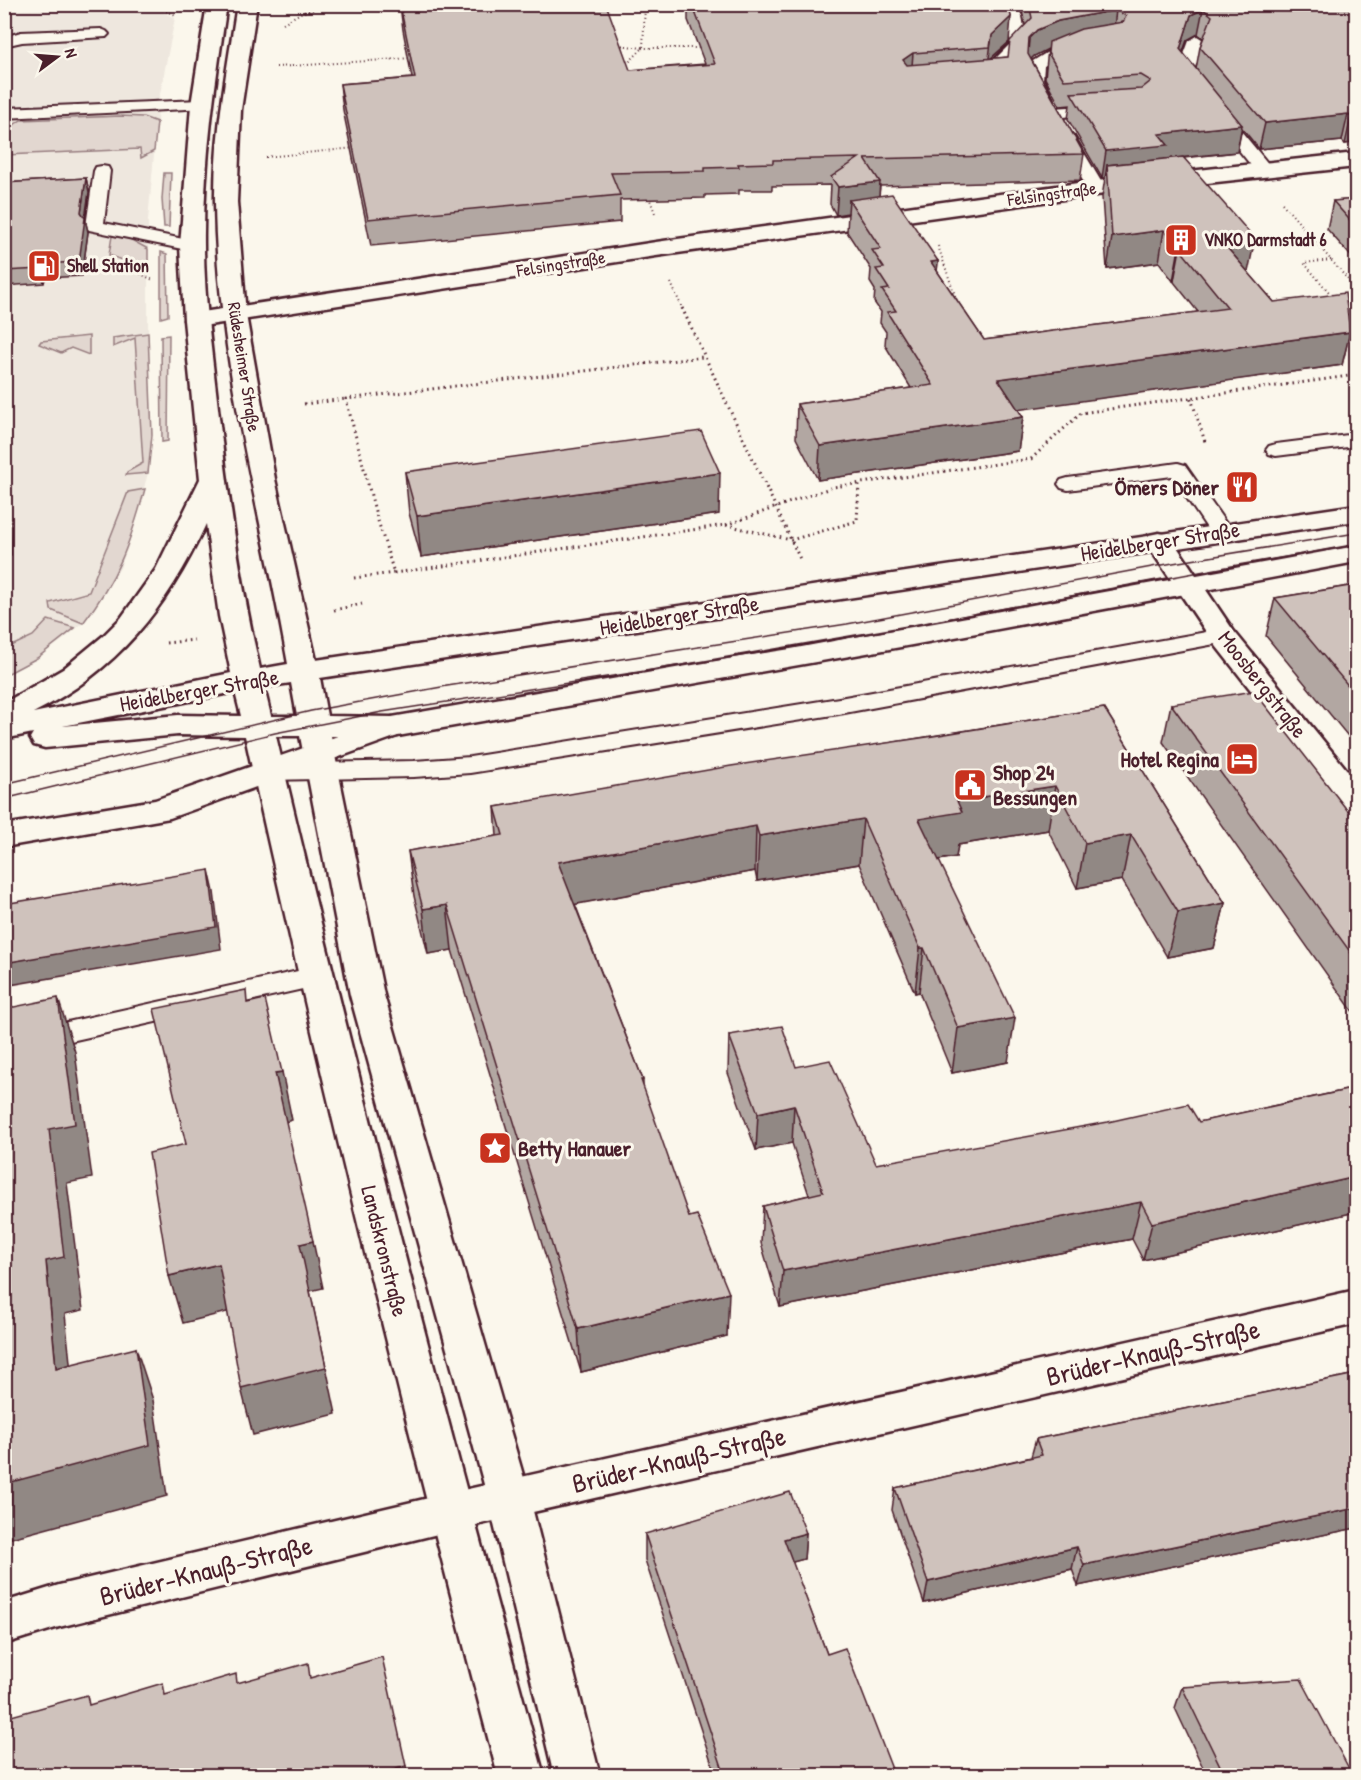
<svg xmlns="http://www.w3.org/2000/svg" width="1361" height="1780" font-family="'Patrick Hand',sans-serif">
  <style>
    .built { fill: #eee7de }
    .green { fill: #e2d7d0; stroke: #967b7e; stroke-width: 1.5 }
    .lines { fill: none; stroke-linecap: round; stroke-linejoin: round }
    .lane-casing { stroke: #4a1f2b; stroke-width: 4 }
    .street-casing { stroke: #4a1f2b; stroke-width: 5 }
    .secondary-casing { stroke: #4a1f2b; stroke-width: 5 }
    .path-far1 { stroke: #4a1f2b; stroke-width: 2; stroke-dasharray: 1 3; stroke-linecap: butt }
    .path { stroke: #4a1f2b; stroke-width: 3; stroke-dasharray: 1.5 4; stroke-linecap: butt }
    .lane { fill: #fbf7ec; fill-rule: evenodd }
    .street { fill: #fbf7ec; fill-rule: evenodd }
    .secondary { fill: #fbf7ec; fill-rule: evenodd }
    .tram { stroke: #4a1f2b; stroke-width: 1.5 }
    .wall { fill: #b2a7a2; stroke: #4a1f2b; stroke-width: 1.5; fill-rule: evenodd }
    .shaded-wall { fill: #918884; stroke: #4a1f2b; stroke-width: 1.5 }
    .building { fill: #cfc2bc; stroke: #4a1f2b; stroke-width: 1.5 }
    .labels { text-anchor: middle; stroke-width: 6; stroke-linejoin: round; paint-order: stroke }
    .far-street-label { font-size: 18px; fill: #4a1f2b; stroke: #fbf7ec }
    .far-poi-label { font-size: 18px; font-weight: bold; fill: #4a1f2b; stroke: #fbf7ec; text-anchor: start }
    .poi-label { font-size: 22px; font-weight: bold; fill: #4a1f2b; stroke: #fbf7ec; text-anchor: end }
    .street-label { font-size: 22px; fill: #4a1f2b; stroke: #fbf7ec }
    .near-street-label { font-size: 27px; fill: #4a1f2b; stroke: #fbf7ec }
  </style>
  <rect width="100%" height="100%" fill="#fbf7ec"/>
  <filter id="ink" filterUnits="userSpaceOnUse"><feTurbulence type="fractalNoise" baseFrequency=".0167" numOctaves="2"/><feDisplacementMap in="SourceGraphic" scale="12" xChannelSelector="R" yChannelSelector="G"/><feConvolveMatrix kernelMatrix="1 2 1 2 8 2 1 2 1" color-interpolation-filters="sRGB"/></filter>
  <g filter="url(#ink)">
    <path class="built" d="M 125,8 L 161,11 L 175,18 L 159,99 L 148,221 L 148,333 L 152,435 L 148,473 L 128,546 L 120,568 L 96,606 L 83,623 L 64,639 L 37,658 L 5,675 L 5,10 Z"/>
    <g class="green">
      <path d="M 121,116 L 143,117 L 157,122 L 154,151 L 141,158 L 140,149 L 5,155 L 8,129 L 21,120 Z"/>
      <path d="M 164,173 L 171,173 L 169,227 L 164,227 L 162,199 Z"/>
      <path d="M 112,236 L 128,238 L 148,249 L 148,274 L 130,266 L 129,263 L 109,255 Z"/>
      <path d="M 161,252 L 167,254 L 168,316 L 161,318 Z"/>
      <path d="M 148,333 L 152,435 L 148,473 L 126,475 L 127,472 L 143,463 L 135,338 L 113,347 L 113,338 Z"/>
      <path d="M 169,335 L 168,441 L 162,442 L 161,336 Z"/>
      <path d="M 89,336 L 89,355 L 71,348 L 61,353 L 39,344 L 41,341 Z"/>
      <path d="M 145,489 C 130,543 118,578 83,623 L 51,610 L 50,603 L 89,592 L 128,492 Z"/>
      <path d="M 48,620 L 75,628 L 37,658 L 5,675 L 5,649 L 33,636 Z"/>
    </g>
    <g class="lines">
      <defs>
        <g id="lane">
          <path d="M 1001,4 L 1016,4 L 1022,16 L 1027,44 L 1005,66 L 1005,79 L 1003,82 L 989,85 L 981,80 L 989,75 L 989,65 L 1011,43 L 1006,16 Z"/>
          <path d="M 101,29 L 106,31 L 109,34 L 106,37 L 22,42 L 4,46 L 4,37 L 21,32 Z"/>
          <path d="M 1197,36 L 1205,41 L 1193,73 L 1270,166 L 1272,170 L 1270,174 L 1258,174 L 1177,73 L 1189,41 Z"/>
          <path d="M 1078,43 L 1083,45 L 1086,48 L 1083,51 L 1061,56 L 1044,66 L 1043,79 L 1053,99 L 1045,104 L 1039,102 L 1027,79 L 1028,64 L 1051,50 Z"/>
          <path d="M 201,100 L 209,105 L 207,108 L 4,118 L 4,108 Z"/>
          <path d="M 1103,105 L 1109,107 L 1111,110 L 1109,113 L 1052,118 L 1044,113 L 1052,108 Z"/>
          <path d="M 1066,131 L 1074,136 L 1105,188 L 1102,192 L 1090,192 L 1087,188 L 1058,136 Z"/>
          <path d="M 102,166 L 108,167 L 110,171 L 104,223 L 198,242 L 201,246 L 198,250 L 192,251 L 89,230 L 86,226 L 94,171 L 96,167 Z"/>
          <path d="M 1356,434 L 1356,446 L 1276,456 L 1269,454 L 1266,450 L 1269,446 L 1276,444 Z"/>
          <path d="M 1178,463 L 1185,465 L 1232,532 L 1229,537 L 1221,538 L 1213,537 L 1172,476 L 1068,490 L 1061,488 L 1058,484 L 1061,480 L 1068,478 Z"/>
          <path d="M 1223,629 L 1231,631 L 1234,636 L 1231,641 L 839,714 L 470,773 L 414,777 L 268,780 L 259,778 L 256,772 L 259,766 L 268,764 L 414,761 L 470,757 L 839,698 Z"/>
          <path d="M 316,967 L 325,970 L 329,977 L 325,984 L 4,1056 L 4,1036 Z"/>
        </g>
        <g id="street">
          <path d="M 1356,153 L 1356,167 L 1078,197 L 656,256 L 196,327 L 187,325 L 184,320 L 187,315 L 196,313 L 656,242 L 1078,183 Z"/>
          <path d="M 1159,533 L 1169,535 L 1233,630 L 1356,781 L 1356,813 L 1345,810 L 1213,642 L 1145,541 L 1149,535 Z"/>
          <path d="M 392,717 L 403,720 L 407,727 L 403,734 L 170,818 L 4,847 L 4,825 L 155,800 Z"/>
          <path d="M 1356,1290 L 1356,1324 L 450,1531 L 59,1627 L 4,1644 L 4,1602 L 59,1585 L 450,1493 Z"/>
        </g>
        <path id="secondary" d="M 207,4 L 227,4 C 215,84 203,164 204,245 C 204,299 212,354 218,408 C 228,495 240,583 260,669 L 288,664 C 261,511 217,360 215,203 C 214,136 227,70 237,4 L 257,4 L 241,110 L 237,202 L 246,315 L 275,479 L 316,660 L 1356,505 L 1356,521 L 320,678 L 327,716 L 392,717 L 912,627 L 1356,546 L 1356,562 L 912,645 L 392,737 L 331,736 L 384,995 L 530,1499 L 600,1776 L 554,1776 L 488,1499 L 350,995 L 300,736 L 276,736 C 358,1084 449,1430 544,1776 L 498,1776 C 407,1430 321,1084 245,736 L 178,735 L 45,748 L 34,745 L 30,738 L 33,733 L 4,739 L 4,703 L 63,669 L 103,636 L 121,618 L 156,569 L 200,479 L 184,320 L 180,246 L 191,105 ZM 206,524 L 219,616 L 231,673 L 33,713 C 117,671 167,608 206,524 ZM 291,683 L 297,716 L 271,716 L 264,687 ZM 235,692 L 241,716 L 178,715 L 63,726 Z"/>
      </defs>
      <use href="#lane" class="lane-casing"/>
      <use href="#street" class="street-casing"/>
      <use href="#secondary" class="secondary-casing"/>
      <g class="path-far1">
        <path d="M 119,5 L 155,7 L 176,15"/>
        <path d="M 283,23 L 301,13 L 315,9 L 315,4"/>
        <path d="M 618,45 L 643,48 L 703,48"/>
        <path d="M 276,67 L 413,58"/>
        <path d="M 624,67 L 643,48 L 645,4"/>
        <path d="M 266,157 L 355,148"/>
        <path d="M 649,197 L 655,213"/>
        <path d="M 1282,203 L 1356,289"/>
        <path d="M 938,246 L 958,304"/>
        <path d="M 1331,260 L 1304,263 L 1334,298"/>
        <path d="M 133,270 L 153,280"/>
        <path d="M 671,283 L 683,310"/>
      </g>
      <g class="path">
        <path d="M 682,308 L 800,559"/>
        <path d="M 1344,310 L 1356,325"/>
        <path d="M 1191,398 L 1206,445"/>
        <path d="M 304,404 L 346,399"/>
        <path d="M 726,525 L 833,487 L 1031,459 L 1081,413 L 1356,375"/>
        <path d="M 394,573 L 726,525 L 791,540 L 857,521 L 859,484"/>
        <path d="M 354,578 L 394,573 L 375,511 L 346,399 L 703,357"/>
        <path d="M 334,610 L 362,604"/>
        <path d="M 166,643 L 194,640"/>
      </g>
      <use href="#lane" class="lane"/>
      <use href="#street" class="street"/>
      <use href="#secondary" class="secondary"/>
      <g class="tram">
        <path d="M 4,784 L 311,711 L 447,686 L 847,624 L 1173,563 L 1356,533"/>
        <path d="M 4,799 L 275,733 L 382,712 L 792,648 L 1232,566 L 1356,545"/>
      </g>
    </g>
    <g class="wall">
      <path d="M 688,4 L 1009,4 L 1009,42 L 991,59 L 1008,57 L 1025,25 L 1022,11 L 1023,4 L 1356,4 L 1356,149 L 1351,143 L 1345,144 L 1342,141 L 1259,149 L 1242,128 L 1237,152 L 1184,158 L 1248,272 L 1274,302 L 1350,332 L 1342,365 L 1018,409 L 1023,417 L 1018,451 L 818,480 L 796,438 L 797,404 L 911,388 L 885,345 L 886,332 L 880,323 L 881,312 L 874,302 L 875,290 L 870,282 L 871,269 L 847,232 L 848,213 L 836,215 L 830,204 L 831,185 L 772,186 L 772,190 L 739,190 L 739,194 L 705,195 L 705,198 L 620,200 L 620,222 L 371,246 L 343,110 L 340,84 L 412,78 L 403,30 L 400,5 L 630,70 L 705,64 L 688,20 ZM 1198,34 L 1203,38 L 1200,47 L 1196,69 L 1183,53 L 1187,40 ZM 1048,49 L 1045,78 L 1060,106 L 1070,105 L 1068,119 L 1102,178 L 1105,178 L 1102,197 L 1107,269 L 1159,262 L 1173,281 L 1174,281 L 1174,282 L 1198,312 L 984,340 L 937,271 L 938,261 L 879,196 L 880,186 L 1080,180 L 1084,154 L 1031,59 L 1034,56 Z"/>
      <path d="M 86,178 L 89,192 L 85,219 L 88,232 L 82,276 L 45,278 L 44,283 L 4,286 L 4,183 Z"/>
      <path d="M 1356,199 L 1356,262 L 1327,229 L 1333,201 Z"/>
      <path d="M 405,472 L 719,514 L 421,557 L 409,513 Z"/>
      <path d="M 1356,585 L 1356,746 L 1266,636 L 1275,598 Z"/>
      <path d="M 1171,704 L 1348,811 L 1356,818 L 1356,1016 L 1163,742 Z"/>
      <path d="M 1104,708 L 1225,903 L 1214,948 L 1167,957 L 1122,880 L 1077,888 L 1048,830 L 958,845 L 956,857 L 938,860 L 1008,1062 L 952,1073 L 919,992 L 915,993 L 859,864 L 757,881 L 755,871 L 575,904 L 643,1080 L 643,1088 L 727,1336 L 581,1372 L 452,950 L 428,954 L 414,896 L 408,851 L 497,836 L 495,807 Z"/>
      <path d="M 729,1035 L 796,1067 L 876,1164 L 1199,1122 L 1356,1088 L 1356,1212 L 1143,1260 L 1132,1239 L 780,1307 L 761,1243 L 763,1206 L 809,1195 L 792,1143 L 756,1150 L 728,1073 Z"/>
      <path d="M 1356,1374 L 1356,1528 L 1078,1586 L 1072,1569 L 924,1603 L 892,1510 L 895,1488 L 1031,1457 L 1036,1439 Z"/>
      <path d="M 806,1533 L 804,1559 L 792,1562 L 827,1654 L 890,1776 L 716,1776 L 645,1560 L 645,1534 Z"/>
      <path d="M 1182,1687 L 1353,1776 L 1207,1776 L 1175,1708 Z"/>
    </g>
    <g class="shaded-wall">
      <path d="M 1203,9 L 1198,34 L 1187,40 L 1175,74 L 1180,49 L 1191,15 Z"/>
      <path d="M 1116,10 L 1113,36 L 1048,49 L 1034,56 L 1026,64 L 1029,38 L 1037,30 L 1058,21 Z"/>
      <path d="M 1011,17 L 1009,42 L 989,60 L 987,73 L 992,35 Z"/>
      <path d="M 913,53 L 911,79 L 903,60 Z"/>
      <path d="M 1348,114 L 1342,141 L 1259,149 L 1265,123 Z"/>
      <path d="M 1351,117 L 1356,117 L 1356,121 L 1351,143 L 1345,144 Z"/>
      <path d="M 1242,125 L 1237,152 L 1107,165 L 1105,178 L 1102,178 L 1106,151 L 1159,134 Z"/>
      <path d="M 86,178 L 89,192 L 85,219 L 88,232 L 82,276 L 79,262 L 81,212 Z"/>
      <path d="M 880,182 L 878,209 L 849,200 L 848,213 L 836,215 L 838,187 Z"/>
      <path d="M 1164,230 L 1159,262 L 1107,269 L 1112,237 Z"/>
      <path d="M 1255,239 L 1248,272 L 1223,243 Z"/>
      <path d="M 1179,248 L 1182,248 L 1180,249 L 1174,281 L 1173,281 Z"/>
      <path d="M 938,261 L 935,294 L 931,262 Z"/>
      <path d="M 41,264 L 45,278 L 44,283 L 41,269 Z"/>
      <path d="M 1350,332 L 1342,365 L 994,413 L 998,379 Z"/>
      <path d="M 4,415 L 7,423 L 11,555 L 4,556 Z"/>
      <path d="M 1023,417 L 1018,451 L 818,480 L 820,446 Z"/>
      <path d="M 720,473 L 719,514 L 421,557 L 417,516 Z"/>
      <path d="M 1055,786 L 1048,830 L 958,845 L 956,857 L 914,864 L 919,819 L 957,801 Z"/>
      <path d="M 863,819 L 859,864 L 757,881 L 759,836 Z"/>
      <path d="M 756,826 L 755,871 L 561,907 L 558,862 Z"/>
      <path d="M 1131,835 L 1122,880 L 1077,888 L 1085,843 Z"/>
      <path d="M 209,870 L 214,892 L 221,949 L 4,986 L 4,963 Z"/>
      <path d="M 1225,903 L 1214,948 L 1167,957 L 1178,912 Z"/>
      <path d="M 447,905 L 452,950 L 428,954 L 423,909 Z"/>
      <path d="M 920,948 L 924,948 L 919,992 L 915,993 Z"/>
      <path d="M 58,998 L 75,1052 L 92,1178 L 67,1183 L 83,1310 L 65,1314 L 76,1420 L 56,1368 L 46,1261 L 49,1129 Z"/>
      <path d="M 1015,1018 L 1008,1062 L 952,1073 L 958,1028 Z"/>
      <path d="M 282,1072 L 292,1120 L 285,1122 L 275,1073 Z"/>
      <path d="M 794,1105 L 792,1143 L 756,1150 L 758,1113 Z"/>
      <path d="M 1356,1177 L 1356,1212 L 1143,1260 L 1152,1223 Z"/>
      <path d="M 1141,1202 L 1132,1239 L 780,1307 L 783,1271 Z"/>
      <path d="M 313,1241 L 323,1288 L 310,1291 L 336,1414 L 253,1435 L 241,1388 L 300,1244 Z"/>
      <path d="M 219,1264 L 231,1311 L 183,1323 L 169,1276 Z"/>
      <path d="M 729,1293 L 727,1336 L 581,1372 L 578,1329 Z"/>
      <path d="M 136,1348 L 153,1400 L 167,1496 L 4,1540 L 4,1484 Z"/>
      <path d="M 1356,1508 L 1356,1528 L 1078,1586 L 1084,1565 Z"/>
      <path d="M 806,1533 L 804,1559 L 782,1565 L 784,1539 Z"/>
      <path d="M 1077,1547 L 1072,1569 L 924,1603 L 928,1582 Z"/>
      <path d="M 406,1766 L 408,1776 L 373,1776 Z"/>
      <path d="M 892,1769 L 890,1776 L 884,1776 L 885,1771 Z"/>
    </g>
    <g class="building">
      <path d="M 408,4 L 606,4 L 630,70 L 715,64 L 692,4 L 1009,4 L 1011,17 L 992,35 L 990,47 L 913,53 L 903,60 L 907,65 L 1008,57 L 1010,41 L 1032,18 L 1029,4 L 1356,4 L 1356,117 L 1351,117 L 1348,114 L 1265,123 L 1200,47 L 1212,16 L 1203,9 L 1191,15 L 1180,49 L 1242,125 L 1159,134 L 1168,145 L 1106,151 L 1071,93 L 1141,89 L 1151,81 L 1141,75 L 1064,80 L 1048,53 L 1049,42 L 1081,29 L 1123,22 L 1126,16 L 1116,10 L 1058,21 L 1037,30 L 1029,38 L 1028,54 L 1084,154 L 865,159 L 880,182 L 838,187 L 831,177 L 859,158 L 773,160 L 773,163 L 738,164 L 739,167 L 705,168 L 705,171 L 611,173 L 620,195 L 368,219 L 340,84 L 415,78 L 400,5 Z"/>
      <path d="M 1183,157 L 1255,239 L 1223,243 L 1274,302 L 1345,293 L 1350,332 L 998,379 L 1023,417 L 820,446 L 797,404 L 933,385 L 887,312 L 896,311 L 882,290 L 889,289 L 876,269 L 884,268 L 872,250 L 881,249 L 849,200 L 892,194 L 938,261 L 931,262 L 984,340 L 1228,308 L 1180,249 L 1182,248 L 1179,248 L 1164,230 L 1112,237 L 1107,165 Z"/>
      <path d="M 86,178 L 81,212 L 85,218 L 79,262 L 41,264 L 41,269 L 4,271 L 4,183 Z"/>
      <path d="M 1356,199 L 1356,227 L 1333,201 Z"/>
      <path d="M 701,431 L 720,473 L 417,516 L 405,472 Z"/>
      <path d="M 4,466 L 7,540 L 4,540 Z"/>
      <path d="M 1356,585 L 1356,695 L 1275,598 Z"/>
      <path d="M 1254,691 L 1348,811 L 1351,810 L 1356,818 L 1356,960 L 1171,704 Z"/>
      <path d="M 1104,708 L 1225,903 L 1178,912 L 1131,835 L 1085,843 L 1055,786 L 957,801 L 962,812 L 919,819 L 1015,1018 L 958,1028 L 924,948 L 920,948 L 863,819 L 759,836 L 756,826 L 558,862 L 643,1080 L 641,1080 L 689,1217 L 697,1215 L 729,1293 L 578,1329 L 447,905 L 423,909 L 408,851 L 503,835 L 495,807 L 731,766 L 927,737 Z"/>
      <path d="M 209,870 L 216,927 L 4,963 L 4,904 Z"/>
      <path d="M 246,990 L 247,1003 L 265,999 L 282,1072 L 275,1073 L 313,1241 L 300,1244 L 326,1367 L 241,1388 L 219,1264 L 169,1276 L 149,1153 L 186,1144 L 154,1009 Z"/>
      <path d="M 58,998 L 75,1124 L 49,1129 L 64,1257 L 46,1261 L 56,1368 L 136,1348 L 150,1445 L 4,1484 L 4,1009 Z"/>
      <path d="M 782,1026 L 796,1067 L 830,1060 L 876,1164 L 1108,1122 L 1188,1104 L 1199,1122 L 1356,1088 L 1356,1177 L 1152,1223 L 1141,1202 L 783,1271 L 763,1206 L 823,1192 L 794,1105 L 758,1113 L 729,1035 Z"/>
      <path d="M 1356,1374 L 1356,1508 L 1084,1565 L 1077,1547 L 928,1582 L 895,1488 L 1042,1455 L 1036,1439 Z"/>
      <path d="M 790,1492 L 806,1533 L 784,1539 L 827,1654 L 845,1648 L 892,1769 L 885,1771 L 887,1776 L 725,1776 L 645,1534 Z"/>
      <path d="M 382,1657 L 406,1766 L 373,1776 L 4,1776 L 4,1718 L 87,1695 L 89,1705 L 163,1683 L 165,1695 L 236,1674 L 237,1683 L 308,1663 L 310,1678 Z"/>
      <path d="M 1301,1679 L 1353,1776 L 1225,1776 L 1182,1687 Z"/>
    </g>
  </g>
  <defs>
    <symbol id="building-square" viewBox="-11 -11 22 22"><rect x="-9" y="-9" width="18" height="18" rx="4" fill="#c8321e" stroke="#fbf7ec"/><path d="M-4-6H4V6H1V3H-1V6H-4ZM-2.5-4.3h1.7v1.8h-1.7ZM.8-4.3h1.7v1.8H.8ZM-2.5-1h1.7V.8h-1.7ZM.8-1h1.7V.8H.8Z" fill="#fff"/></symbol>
    <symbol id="fuel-square" viewBox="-11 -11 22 22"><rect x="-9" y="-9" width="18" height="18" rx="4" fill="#c8321e" stroke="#fbf7ec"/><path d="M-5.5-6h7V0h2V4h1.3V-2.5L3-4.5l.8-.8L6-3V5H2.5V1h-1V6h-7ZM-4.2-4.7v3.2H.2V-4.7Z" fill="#fff"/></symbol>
    <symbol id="restaurant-square" viewBox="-11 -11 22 22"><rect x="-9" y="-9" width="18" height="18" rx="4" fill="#c8321e" stroke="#fbf7ec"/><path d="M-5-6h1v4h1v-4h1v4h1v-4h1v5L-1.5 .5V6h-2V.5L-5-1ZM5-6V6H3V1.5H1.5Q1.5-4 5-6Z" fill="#fff"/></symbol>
    <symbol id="hotel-square" viewBox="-11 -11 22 22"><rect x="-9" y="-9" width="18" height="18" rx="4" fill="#c8321e" stroke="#fbf7ec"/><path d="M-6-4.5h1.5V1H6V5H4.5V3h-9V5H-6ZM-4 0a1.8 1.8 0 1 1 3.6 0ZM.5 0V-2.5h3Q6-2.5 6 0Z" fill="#fff"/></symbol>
    <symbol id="civic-square" viewBox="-11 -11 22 22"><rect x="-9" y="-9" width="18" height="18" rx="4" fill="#c8321e" stroke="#fbf7ec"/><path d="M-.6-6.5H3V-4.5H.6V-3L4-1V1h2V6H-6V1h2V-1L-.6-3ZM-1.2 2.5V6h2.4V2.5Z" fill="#fff"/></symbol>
    <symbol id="sight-square" viewBox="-11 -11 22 22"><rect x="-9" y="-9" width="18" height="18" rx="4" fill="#c8321e" stroke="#fbf7ec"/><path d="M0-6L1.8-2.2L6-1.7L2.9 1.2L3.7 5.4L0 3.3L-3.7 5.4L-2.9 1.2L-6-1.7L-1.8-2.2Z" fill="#fff"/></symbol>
  </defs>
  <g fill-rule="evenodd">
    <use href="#building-square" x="1162" y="221" width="38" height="38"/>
    <use href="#fuel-square" x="25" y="247" width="38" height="38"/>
    <use href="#restaurant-square" x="1223" y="468" width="38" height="38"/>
    <use href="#hotel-square" x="1223" y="740" width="38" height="38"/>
    <use href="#civic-square" x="951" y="766" width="38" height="38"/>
    <use href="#sight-square" x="476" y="1129" width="38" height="38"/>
  </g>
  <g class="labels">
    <g class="far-street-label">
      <text transform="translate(1052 194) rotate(-8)" y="6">Felsingstraße</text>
      <text transform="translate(561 264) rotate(-9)" y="6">Felsingstraße</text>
      <text transform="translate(244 367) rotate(81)" y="6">Rüdesheimer Straße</text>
    </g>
    <g class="far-poi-label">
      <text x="1204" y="246">VNKO Darmstadt 6</text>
      <text x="67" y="272">Shell Station</text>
    </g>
    <g class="poi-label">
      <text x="1219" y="495">Ömers Döner</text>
      <text x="1219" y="767">Hotel Regina</text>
      <text x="993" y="780" text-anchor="start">Shop 24<tspan x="993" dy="25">Bessungen</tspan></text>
      <text x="518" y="1156" text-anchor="start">Betty Hanauer</text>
    </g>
    <g class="street-label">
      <text transform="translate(1160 541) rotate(-9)" y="8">Heidelberger Straße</text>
      <text transform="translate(679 615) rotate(-9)" y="8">Heidelberger Straße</text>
      <text transform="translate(1263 684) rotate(52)" y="8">Moosbergstraße</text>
      <text transform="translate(199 690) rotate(-10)" y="8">Heidelberger Straße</text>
      <text transform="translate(385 1251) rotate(76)" y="8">Landskronstraße</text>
    </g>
    <g class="near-street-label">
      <text transform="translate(1153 1353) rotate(-13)" y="9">Brüder-Knauß-Straße</text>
      <text transform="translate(679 1460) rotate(-13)" y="9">Brüder-Knauß-Straße</text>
      <text transform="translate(206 1571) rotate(-14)" y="9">Brüder-Knauß-Straße</text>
    </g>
  </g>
  <rect width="1361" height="1780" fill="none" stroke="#fbf7ec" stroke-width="24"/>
  <rect x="12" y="12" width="1337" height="1756" fill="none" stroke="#4a1f2b" stroke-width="2" filter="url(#ink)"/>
  <g transform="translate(57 57) rotate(74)" stroke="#fbf7ec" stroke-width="4.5" paint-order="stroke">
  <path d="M0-4.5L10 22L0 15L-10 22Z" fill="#4a1f2b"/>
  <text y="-9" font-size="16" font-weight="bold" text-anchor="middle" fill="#4a1f2b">N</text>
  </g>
</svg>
